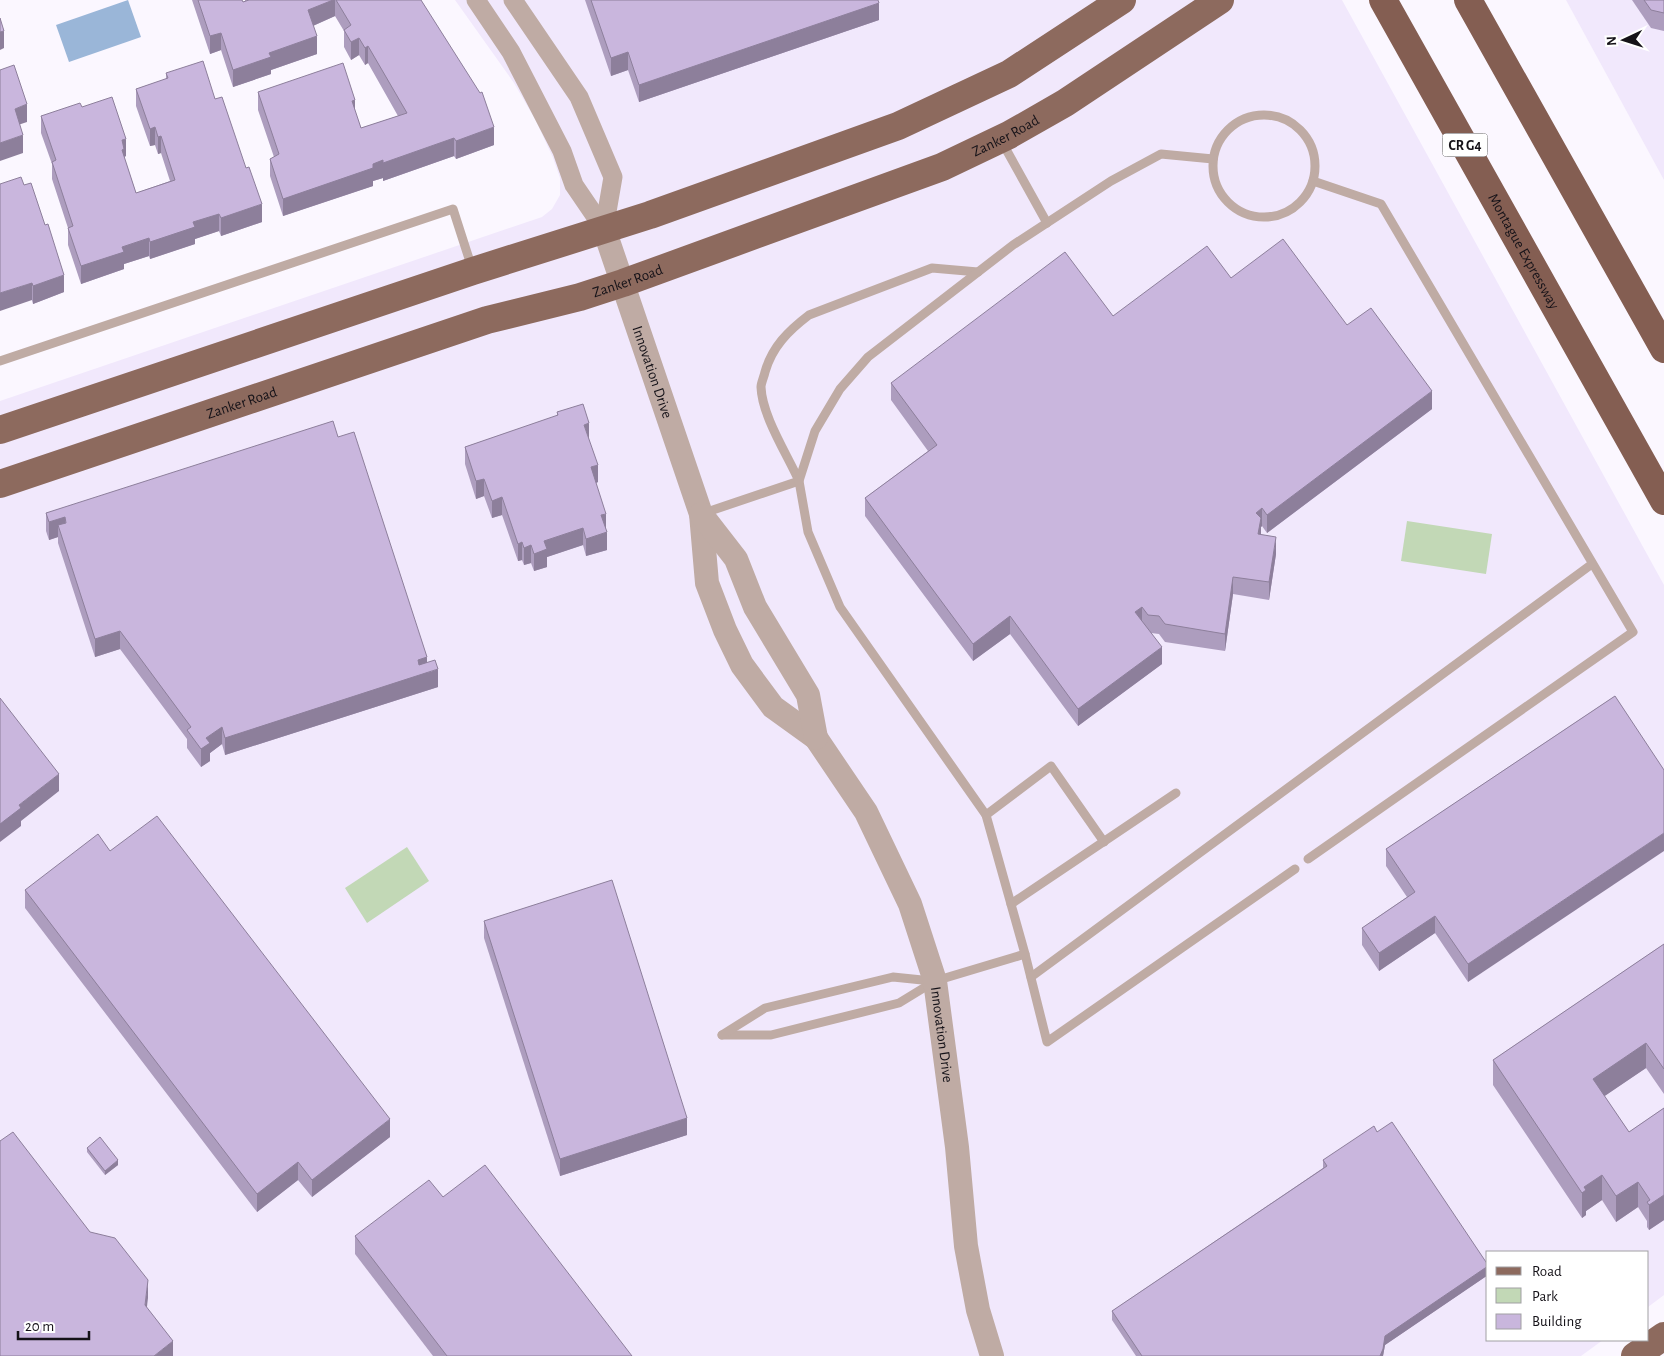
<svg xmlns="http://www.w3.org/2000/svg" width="1664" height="1356" font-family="'Alegreya Sans',sans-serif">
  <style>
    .built { fill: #f1e8fc }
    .green { fill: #c2d8b6 }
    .water { fill: #9ab6d8 }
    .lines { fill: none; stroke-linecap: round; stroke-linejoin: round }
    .service { stroke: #bfaba4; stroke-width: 9 }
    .minor { stroke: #bfaba4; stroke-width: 19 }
    .tertiary { stroke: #bfaba4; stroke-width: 24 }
    .primary { stroke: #8d6a5e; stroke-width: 28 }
    .trunk { stroke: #845e52; stroke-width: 28 }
    .wall { fill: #ad9dbe }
    .shaded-wall { fill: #8d7f9b }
    .building { fill: #c9b6dd; stroke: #8d7f9b }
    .labels { text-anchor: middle; stroke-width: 5; stroke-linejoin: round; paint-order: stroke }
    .shield { fill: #fff; stroke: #5b595d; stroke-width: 1 }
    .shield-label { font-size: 14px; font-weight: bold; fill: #151218 }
    .street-label { font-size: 15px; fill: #151218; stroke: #fff }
  </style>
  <rect width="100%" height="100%" fill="#fbf7ff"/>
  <g class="built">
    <path d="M 455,0 L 1342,0 L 1664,585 L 1664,1295 L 1648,1307 L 1648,1252 L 1488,1252 L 1488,1340 L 1603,1340 L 1581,1356 L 0,1356 L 0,401 L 542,217 L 552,209 L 560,195 L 560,178 L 553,158 L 536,121 L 514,83 Z"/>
    <path d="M 1566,0 L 1664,0 L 1664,180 Z"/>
  </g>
  <g class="green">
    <path d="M 1407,521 L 1492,534 L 1486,574 L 1401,561 Z"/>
    <path d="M 407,847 L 429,881 L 367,923 L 345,888 Z"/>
  </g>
  <path class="water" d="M 128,0 L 141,37 L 69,62 L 56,25 Z"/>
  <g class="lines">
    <g class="service">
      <circle cx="1264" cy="166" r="51"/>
      <path d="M 1002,142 L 1047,223"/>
      <path d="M 0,361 L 453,209 L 472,268"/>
      <path d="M 704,513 L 799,481 C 787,454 762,416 761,387 C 761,383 764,377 765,372 C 772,347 788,331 809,315 L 932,268 L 978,272"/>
      <path d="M 986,815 L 1051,766 L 1104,842"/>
      <path d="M 1308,859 L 1633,632 L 1381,204 L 1313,181"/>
      <path d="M 1011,904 L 1176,793"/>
      <path d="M 1025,954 L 1047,1042 L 1295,869"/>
      <path d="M 1031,977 L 1592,564"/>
      <path d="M 722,1035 L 771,1035 L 899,1003 L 935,981 L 1025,954 L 986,815 L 840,607 L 808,532 L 799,481 L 815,431 L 840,389 L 868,357 L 1013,245 L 1111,181 L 1161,154 L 1213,159"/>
      <path d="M 722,1035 L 765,1008 L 893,977 L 932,981"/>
    </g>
    <g class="minor">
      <path d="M 476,0 L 511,52 L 562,151 L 574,185 L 604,229"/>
      <path d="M 513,0 L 579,97 L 613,177 L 604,229"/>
    </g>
    <g class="tertiary">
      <path id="s1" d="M 604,229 L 701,514 L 707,583 L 725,630 L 742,665 L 773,707 L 816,738 L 866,812 L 910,904 L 935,981 L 957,1147 L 966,1246 L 978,1310 L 992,1356"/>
      <path d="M 701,514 L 736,559 L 755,607 L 808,695 L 816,738"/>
    </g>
    <g class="primary">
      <path d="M 0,430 L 473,271 L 650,215 L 898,126 L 1009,74 L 1122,0"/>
      <path id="s2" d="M 0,484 L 487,320 L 580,297 L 623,283 L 942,167 L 1009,135 L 1065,103 L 1220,0"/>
      <path d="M 1635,1356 L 1664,1336"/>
    </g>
    <g class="trunk">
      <path id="s3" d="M 1383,0 L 1664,501"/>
      <path d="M 1468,0 L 1664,349"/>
    </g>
  </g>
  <g class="wall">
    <path d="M 192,0 L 242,0 L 243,2 L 245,1 L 245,0 L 421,0 L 494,145 L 456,159 L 454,156 L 383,181 L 383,178 L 373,181 L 373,186 L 283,216 L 270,176 L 270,159 L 274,157 L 258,110 L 258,92 L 355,112 L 361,128 L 398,116 L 368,63 L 365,65 L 359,55 L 351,60 L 344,47 L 344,31 L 335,16 L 313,26 L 317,54 L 271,70 L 271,74 L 233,87 L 221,50 L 210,54 Z"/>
    <path d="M 585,0 L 878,0 L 879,20 L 639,102 L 628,70 L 611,76 Z"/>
    <path d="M 1632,0 L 1664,0 L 1664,31 L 1651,28 Z"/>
    <path d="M 166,73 L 215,99 L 262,222 L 221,236 L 219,231 L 195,239 L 195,244 L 150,259 L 149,256 L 124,264 L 124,269 L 81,284 L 68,245 L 68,228 L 52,179 L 52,164 L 41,133 L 41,116 L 82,107 L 126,156 L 124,157 L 136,193 L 170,181 L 161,153 L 158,154 L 155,145 L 150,146 L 136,106 L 136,89 L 166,79 Z"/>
    <path d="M 0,184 L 64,292 L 33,304 Z"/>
    <path d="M 1231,278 L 1347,325 L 1432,409 L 1267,533 L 1262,526 L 1261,527 L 1261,535 L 1276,554 L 1269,600 L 1233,594 L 1225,651 L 1165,642 L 1159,634 L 1151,633 L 1162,664 L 1078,726 L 1010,634 L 973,661 L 865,516 L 865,498 L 928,451 L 891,400 L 891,383 L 1113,316 Z"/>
    <path d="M 557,412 L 589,440 L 598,482 L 596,483 L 606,530 L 607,550 L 586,556 L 583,545 L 547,557 L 547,567 L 534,571 L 531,563 L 524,565 L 522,560 L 518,561 L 502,515 L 492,518 L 484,496 L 476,499 L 465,464 L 465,447 L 557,416 Z"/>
    <path d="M 338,437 L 427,663 L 438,687 L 225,755 L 222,744 L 210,753 L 210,761 L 201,767 L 187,748 L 187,739 L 120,649 L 95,657 L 58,543 L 58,537 L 49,540 L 46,531 L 46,513 Z"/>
    <path d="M 1615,696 L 1468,982 L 1435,933 L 1379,971 L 1362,945 L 1362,928 L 1407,897 L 1386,866 L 1386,849 Z"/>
    <path d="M 110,851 L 390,1137 L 312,1197 L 298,1180 L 257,1212 L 25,908 L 25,890 Z"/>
    <path d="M 484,921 L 687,1135 L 560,1176 L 484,938 Z"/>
    <path d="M 1664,944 L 1664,1094 L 1646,1068 L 1604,1096 L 1629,1132 L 1664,1108 L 1664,1220 L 1649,1230 L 1647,1227 L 1647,1221 L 1638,1207 L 1616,1222 L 1602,1200 L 1586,1211 L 1586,1215 L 1582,1218 L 1493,1085 L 1493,1060 Z"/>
    <path d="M 1377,1132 L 1488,1265 L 1488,1275 L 1385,1345 L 1383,1356 L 1136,1356 L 1112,1320 L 1112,1311 L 1323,1168 L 1323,1160 Z"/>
    <path d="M 87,1148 L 118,1165 L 105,1175 L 87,1152 Z"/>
    <path d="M 443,1197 L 632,1356 L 433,1356 L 355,1254 L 355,1236 Z"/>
  </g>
  <g class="shaded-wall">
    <path d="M 333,0 L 335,0 L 335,16 L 308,28 L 308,10 Z"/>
    <path d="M 879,3 L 879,20 L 639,102 L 639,85 Z"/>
    <path d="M 4,31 L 4,48 L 0,50 L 0,32 Z"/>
    <path d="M 221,33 L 221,50 L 210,54 L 210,36 Z"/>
    <path d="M 317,36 L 317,54 L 271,70 L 271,74 L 233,87 L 233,70 L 269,53 Z"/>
    <path d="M 359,38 L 359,55 L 351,60 L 351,42 Z"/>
    <path d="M 368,46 L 368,63 L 365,65 L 365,48 Z"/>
    <path d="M 628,52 L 628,70 L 611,76 L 611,58 Z"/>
    <path d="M 355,100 L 355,117 L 352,101 Z"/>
    <path d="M 27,104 L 27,122 L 15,126 L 15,109 Z"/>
    <path d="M 155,127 L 155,145 L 150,146 L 150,129 Z"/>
    <path d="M 494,127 L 494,145 L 456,159 L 456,141 Z"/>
    <path d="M 23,135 L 23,153 L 0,161 L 0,143 Z"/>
    <path d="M 161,136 L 161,153 L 158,154 L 158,137 Z"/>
    <path d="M 454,138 L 454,156 L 383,181 L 383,163 Z"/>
    <path d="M 126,139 L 126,156 L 124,157 L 122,167 L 122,140 Z"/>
    <path d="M 383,160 L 383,178 L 373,181 L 373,186 L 283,216 L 283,199 Z"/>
    <path d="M 262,204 L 262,222 L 221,236 L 221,218 Z"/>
    <path d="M 219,214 L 219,231 L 195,239 L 195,244 L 150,259 L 150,242 L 193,222 Z"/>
    <path d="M 149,238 L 149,256 L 124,264 L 124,269 L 81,284 L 81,266 L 122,247 Z"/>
    <path d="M 64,275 L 64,292 L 33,304 L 33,286 Z"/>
    <path d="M 32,283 L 32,300 L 0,311 L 0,293 Z"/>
    <path d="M 1432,391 L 1432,409 L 1267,533 L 1267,515 Z"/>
    <path d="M 589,423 L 589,440 L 584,425 Z"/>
    <path d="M 598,465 L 598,482 L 591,485 L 591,467 Z"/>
    <path d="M 484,479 L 484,496 L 476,499 L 476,481 Z"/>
    <path d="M 502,497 L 502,515 L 492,518 L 492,501 Z"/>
    <path d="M 1262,508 L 1262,526 L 1261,527 L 1261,536 L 1258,552 L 1256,513 Z"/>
    <path d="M 606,514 L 606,531 L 601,515 Z"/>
    <path d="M 65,517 L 65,535 L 58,525 L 58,537 L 49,540 L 49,522 Z"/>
    <path d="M 583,528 L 583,545 L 547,557 L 547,567 L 534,571 L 534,554 L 544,541 Z"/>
    <path d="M 607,532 L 607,550 L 586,556 L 586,539 Z"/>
    <path d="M 1276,537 L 1276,554 L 1269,600 L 1269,582 Z"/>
    <path d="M 522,542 L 522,560 L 518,561 L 518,544 Z"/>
    <path d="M 531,545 L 531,563 L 524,565 L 524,548 Z"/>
    <path d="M 1233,577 L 1233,594 L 1225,651 L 1225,634 Z"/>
    <path d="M 1142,607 L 1142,625 L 1135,612 Z"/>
    <path d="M 1010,616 L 1010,634 L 973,661 L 973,644 Z"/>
    <path d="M 120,631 L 120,649 L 95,657 L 95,639 Z"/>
    <path d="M 1162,647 L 1162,664 L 1078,726 L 1078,709 Z"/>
    <path d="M 427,657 L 427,673 L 438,669 L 438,687 L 225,755 L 225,738 L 418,660 Z"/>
    <path d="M 222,727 L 222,744 L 210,753 L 210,761 L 201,767 L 201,749 L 206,738 Z"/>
    <path d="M 59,774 L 59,791 L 21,821 L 21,826 L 0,842 L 0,824 L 19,805 Z"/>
    <path d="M 1664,833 L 1664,851 L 1468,982 L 1468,964 Z"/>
    <path d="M 1435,916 L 1435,933 L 1379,971 L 1379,953 Z"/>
    <path d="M 1646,1043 L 1646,1068 L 1593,1104 L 1593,1079 Z"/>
    <path d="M 687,1118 L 687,1135 L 560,1176 L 560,1159 Z"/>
    <path d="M 390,1119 L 390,1137 L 312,1197 L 312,1180 Z"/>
    <path d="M 118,1160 L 118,1165 L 105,1175 L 105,1171 Z"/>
    <path d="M 298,1162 L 298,1180 L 257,1212 L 257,1194 Z"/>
    <path d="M 1602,1175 L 1602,1200 L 1586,1211 L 1586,1215 L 1582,1218 L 1582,1193 L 1584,1187 Z"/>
    <path d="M 1638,1182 L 1638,1207 L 1616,1222 L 1616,1196 Z"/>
    <path d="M 1664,1195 L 1664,1220 L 1649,1230 L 1649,1205 Z"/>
    <path d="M 1488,1266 L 1488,1275 L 1385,1345 L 1383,1356 L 1380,1356 L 1385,1336 Z"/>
    <path d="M 148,1280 L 148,1298 L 145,1323 L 145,1305 Z"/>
    <path d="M 173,1341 L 173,1356 L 154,1356 Z"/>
  </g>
  <g class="building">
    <path d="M 198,0 L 242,0 L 243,2 L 249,0 L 333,0 L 308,10 L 317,36 L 269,53 L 271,57 L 233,70 L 221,33 L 210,36 Z"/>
    <path d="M 336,0 L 421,0 L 480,93 L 482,92 L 494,127 L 456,141 L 454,138 L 383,163 L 383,160 L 373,164 L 373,168 L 283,199 L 270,159 L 279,154 L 258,92 L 343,63 L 355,100 L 352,101 L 361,128 L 407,113 L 368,46 L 365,48 L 359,38 L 351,42 L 344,30 L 351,25 Z"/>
    <path d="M 591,0 L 878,0 L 879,3 L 639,85 L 628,52 L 611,58 Z"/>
    <path d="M 1644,0 L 1664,0 L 1664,13 L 1651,10 Z"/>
    <path d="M 0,18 L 4,31 L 0,32 Z"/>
    <path d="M 203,61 L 215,99 L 222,97 L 246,168 L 249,167 L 262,204 L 221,218 L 219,214 L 193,222 L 195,227 L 150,242 L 149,238 L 122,247 L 124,252 L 81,266 L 68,228 L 73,226 L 52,162 L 56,160 L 41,116 L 80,103 L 82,107 L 112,97 L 126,139 L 122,140 L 124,149 L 122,150 L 136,193 L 175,180 L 161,136 L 158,137 L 155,127 L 150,129 L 136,89 L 168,78 L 166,73 Z"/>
    <path d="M 14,65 L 27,104 L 15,109 L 23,135 L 0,143 L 0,70 Z"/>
    <path d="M 21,177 L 24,185 L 31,183 L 45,225 L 48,224 L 64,275 L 33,286 L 32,283 L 0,293 L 0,184 Z"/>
    <path d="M 1283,239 L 1347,325 L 1371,308 L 1432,391 L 1267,515 L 1262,508 L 1256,513 L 1261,518 L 1258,534 L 1276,537 L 1269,582 L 1233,577 L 1225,634 L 1165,624 L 1159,616 L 1148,615 L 1142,607 L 1135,612 L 1162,647 L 1078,709 L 1010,616 L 973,644 L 865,498 L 937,445 L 891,383 L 1065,252 L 1113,316 L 1207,246 L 1231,278 Z"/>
    <path d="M 583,404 L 589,423 L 584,425 L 598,465 L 591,467 L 606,514 L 601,515 L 607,532 L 586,539 L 583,528 L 544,541 L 547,549 L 534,554 L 531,545 L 524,548 L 522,542 L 518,544 L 502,497 L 492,501 L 484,479 L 476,481 L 465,447 L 558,415 L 557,412 Z"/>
    <path d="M 333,421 L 338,437 L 354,432 L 427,657 L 418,660 L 419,665 L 435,660 L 438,669 L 225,738 L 222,727 L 206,738 L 210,743 L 201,749 L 187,730 L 191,727 L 120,631 L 95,639 L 58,525 L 66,523 L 65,517 L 49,522 L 46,513 Z"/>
    <path d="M 1615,696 L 1664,770 L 1664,833 L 1468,964 L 1435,916 L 1379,953 L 1362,928 L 1415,892 L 1386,849 Z"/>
    <path d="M 0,698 L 59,774 L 19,805 L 21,808 L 0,824 Z"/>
    <path d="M 157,816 L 390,1119 L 312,1180 L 298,1162 L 257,1194 L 25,890 L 98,834 L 110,851 Z"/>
    <path d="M 612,880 L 687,1118 L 560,1159 L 484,921 Z"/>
    <path d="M 1664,944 L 1664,1069 L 1646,1043 L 1593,1079 L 1629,1132 L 1664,1108 L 1664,1195 L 1649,1205 L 1647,1202 L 1650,1200 L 1638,1182 L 1616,1196 L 1602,1175 L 1584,1187 L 1586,1190 L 1582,1193 L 1493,1060 Z"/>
    <path d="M 1392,1122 L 1488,1265 L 1488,1266 L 1385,1336 L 1383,1349 L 1380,1356 L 1142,1356 L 1112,1311 L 1327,1166 L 1323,1160 L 1374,1126 L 1377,1132 Z"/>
    <path d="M 13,1132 L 90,1232 L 115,1238 L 148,1280 L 145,1305 L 173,1341 L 154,1356 L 0,1356 L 0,1141 Z"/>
    <path d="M 100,1137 L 118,1160 L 105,1171 L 87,1148 Z"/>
    <path d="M 485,1165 L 632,1356 L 447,1356 L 355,1236 L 429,1180 L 443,1197 Z"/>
  </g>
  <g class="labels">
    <rect class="shield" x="1442.5" y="133.5" width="45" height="23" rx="4"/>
    <g class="shield-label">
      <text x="1465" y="150">CR G4</text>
    </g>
    <g class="street-label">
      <text dy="5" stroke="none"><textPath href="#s2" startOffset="1065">Zanker Road</textPath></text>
      <text dy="5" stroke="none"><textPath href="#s3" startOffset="288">Montague Expressway</textPath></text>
      <text dy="5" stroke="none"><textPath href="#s2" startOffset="660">Zanker Road</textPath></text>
      <text dy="5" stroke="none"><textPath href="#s1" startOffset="151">Innovation Drive</textPath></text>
      <text dy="5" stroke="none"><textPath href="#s2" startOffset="255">Zanker Road</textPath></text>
      <text dy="5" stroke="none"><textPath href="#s1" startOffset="891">Innovation Drive</textPath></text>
    </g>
  </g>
  <rect x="1486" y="1251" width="162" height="90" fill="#ffffff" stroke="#a1a0a3"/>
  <rect x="1496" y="1267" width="25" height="8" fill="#8d6a5e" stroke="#a1a0a3"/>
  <text x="1532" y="1276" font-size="15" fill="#151218">Road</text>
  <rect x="1496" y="1288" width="25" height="15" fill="#c2d8b6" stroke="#a1a0a3"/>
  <text x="1532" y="1301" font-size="15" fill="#151218">Park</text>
  <rect x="1496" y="1314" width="25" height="15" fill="#c9b6dd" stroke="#a1a0a3"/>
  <text x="1532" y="1326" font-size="15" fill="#151218">Building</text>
  <g transform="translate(1624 40) rotate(266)" stroke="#ffffff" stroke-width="4" paint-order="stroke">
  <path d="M0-4L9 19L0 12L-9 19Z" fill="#151218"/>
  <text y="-8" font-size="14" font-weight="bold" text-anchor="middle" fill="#151218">N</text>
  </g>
  <path d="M18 1331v8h71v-8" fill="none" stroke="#151218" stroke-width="2.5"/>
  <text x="25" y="1331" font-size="15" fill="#151218" stroke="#ffffff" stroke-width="4" paint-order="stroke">20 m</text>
</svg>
